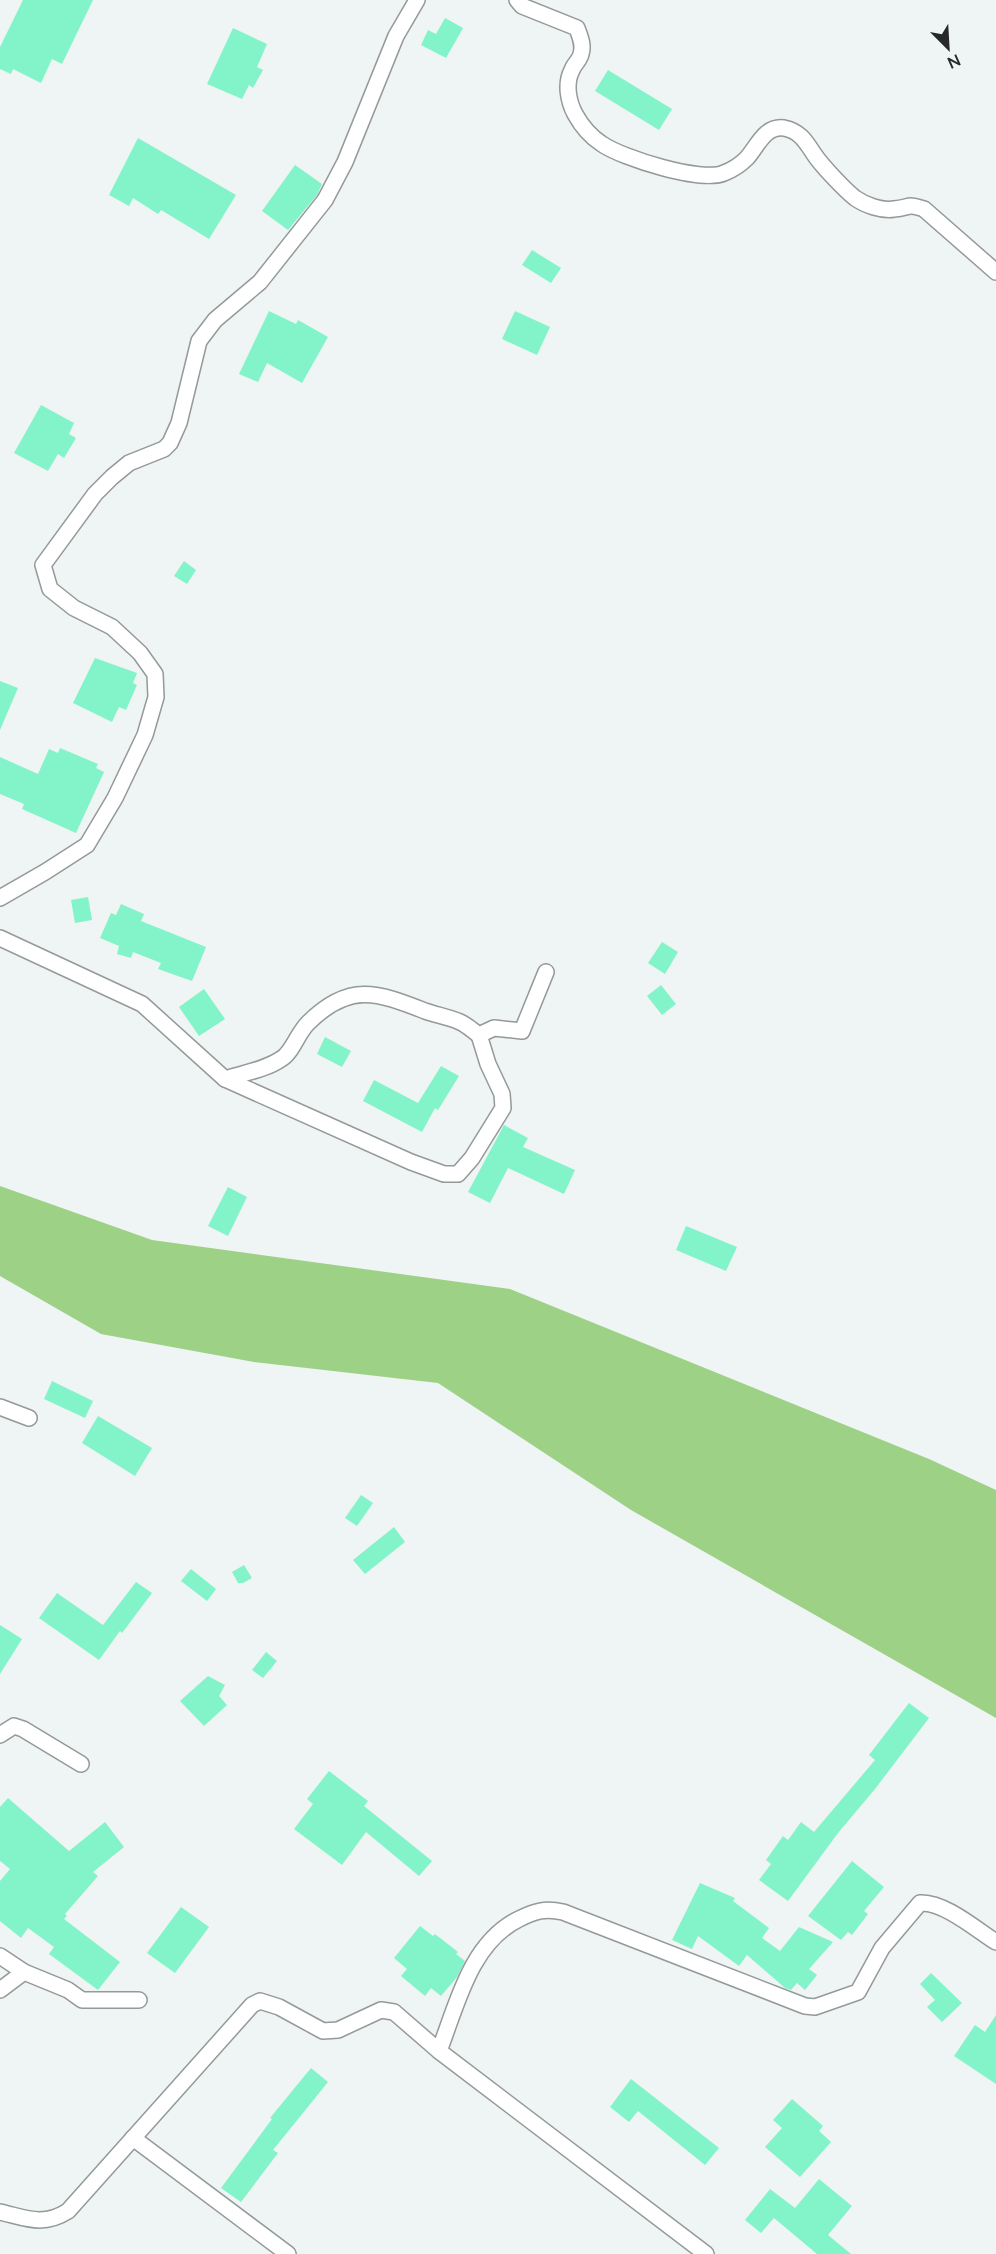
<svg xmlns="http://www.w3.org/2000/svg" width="996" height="2254" font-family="Lato,sans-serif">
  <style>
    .green { fill: #9dd185 }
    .building { fill: #83f4c9 }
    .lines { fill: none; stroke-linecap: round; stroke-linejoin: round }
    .street-casing { stroke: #949999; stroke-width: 18 }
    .street { stroke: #fff; stroke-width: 15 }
  </style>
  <rect width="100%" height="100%" fill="#eff4f4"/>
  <path class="green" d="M 0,1186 L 152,1240 L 510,1289 L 929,1459 L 996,1490 L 996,1718 L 631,1510 L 438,1383 L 254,1362 L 101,1334 L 0,1276 Z"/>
  <g class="building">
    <path d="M 23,0 L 93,0 L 62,64 L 52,59 L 41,83 L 13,69 L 11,74 L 0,69 L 0,47 Z"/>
    <path d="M 445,18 L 463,28 L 446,58 L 421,45 L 428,30 L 436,34 Z"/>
    <path d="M 233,28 L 267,44 L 257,67 L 263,70 L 253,88 L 249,85 L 242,99 L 207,84 Z"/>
    <path d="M 608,70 L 672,109 L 659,130 L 595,91 Z"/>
    <path d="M 138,138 L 236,195 L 209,239 L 161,210 L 158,214 L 133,198 L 129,206 L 109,195 Z"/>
    <path d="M 295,165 L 322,184 L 317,195 L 288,230 L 262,211 Z"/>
    <path d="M 532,250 L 561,268 L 551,283 L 522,265 Z"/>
    <path d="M 269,311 L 296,324 L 298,320 L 328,337 L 302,383 L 267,363 L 258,382 L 239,374 Z"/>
    <path d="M 515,311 L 550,327 L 537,355 L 502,339 Z"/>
    <path d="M 41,405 L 74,423 L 69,434 L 76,438 L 64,458 L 58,454 L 48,471 L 14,453 Z"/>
    <path d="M 184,561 L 196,570 L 187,584 L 174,576 Z"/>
    <path d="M 95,658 L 137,673 L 133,683 L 137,685 L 126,710 L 119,707 L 112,722 L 73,703 Z"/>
    <path d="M 0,681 L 18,688 L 0,730 Z"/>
    <path d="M 60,748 L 98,764 L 96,768 L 104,772 L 76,833 L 22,809 L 24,804 L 0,794 L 0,757 L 38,774 L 49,749 L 58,753 Z"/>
    <path d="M 88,897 L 92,920 L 75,923 L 71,900 Z"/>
    <path d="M 121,904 L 144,914 L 141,921 L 206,947 L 192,981 L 158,969 L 161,963 L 133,952 L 131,958 L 117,954 L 119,946 L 100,938 L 111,913 L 116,915 Z"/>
    <path d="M 662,942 L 678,952 L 665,974 L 648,963 Z"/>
    <path d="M 661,985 L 676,1004 L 662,1015 L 647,996 Z"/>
    <path d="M 204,989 L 225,1019 L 199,1036 L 179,1007 Z"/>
    <path d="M 325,1037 L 351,1051 L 342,1067 L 317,1054 Z"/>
    <path d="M 441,1066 L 459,1076 L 438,1110 L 435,1108 L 422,1132 L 363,1101 L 374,1080 L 418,1103 Z"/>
    <path d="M 504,1125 L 528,1138 L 523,1147 L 575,1170 L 564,1194 L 508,1168 L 490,1203 L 468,1192 Z"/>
    <path d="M 228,1187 L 247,1197 L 228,1236 L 208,1226 Z"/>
    <path d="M 686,1226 L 737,1247 L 726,1271 L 676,1250 Z"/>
    <path d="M 52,1381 L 93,1401 L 85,1418 L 44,1399 Z"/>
    <path d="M 98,1416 L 152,1448 L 135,1476 L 82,1443 Z"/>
    <path d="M 361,1495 L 373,1503 L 357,1526 L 345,1518 Z"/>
    <path d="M 394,1527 L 405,1542 L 365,1574 L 353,1560 Z"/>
    <path d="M 244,1565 L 252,1578 L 243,1583 L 238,1583 L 232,1572 Z"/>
    <path d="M 191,1569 L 216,1589 L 207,1601 L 181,1581 Z"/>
    <path d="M 136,1582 L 152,1593 L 122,1633 L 120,1631 L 99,1660 L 39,1618 L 57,1593 L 103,1625 Z"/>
    <path d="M 0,1625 L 22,1639 L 0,1674 Z"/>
    <path d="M 266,1652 L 277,1661 L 263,1678 L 252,1670 Z"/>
    <path d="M 208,1676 L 225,1685 L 219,1696 L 227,1705 L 204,1726 L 180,1701 Z"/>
    <path d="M 909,1703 L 929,1718 L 875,1789 L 838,1833 L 788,1901 L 759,1880 L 771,1864 L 766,1860 L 783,1836 L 788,1840 L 801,1822 L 814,1832 L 875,1760 L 869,1755 Z"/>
    <path d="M 329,1771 L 368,1801 L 364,1806 L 432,1861 L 419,1876 L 366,1832 L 342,1865 L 294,1829 L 313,1804 L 307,1799 Z"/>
    <path d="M 8,1798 L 69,1851 L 105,1822 L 124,1847 L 93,1872 L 98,1876 L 65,1914 L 67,1916 L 64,1919 L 120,1962 L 98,1990 L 49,1954 L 54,1947 L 28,1928 L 21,1938 L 0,1921 L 0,1881 L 10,1869 L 0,1861 L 0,1807 Z"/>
    <path d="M 852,1861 L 884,1887 L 864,1911 L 868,1914 L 852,1935 L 848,1932 L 841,1940 L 808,1916 Z"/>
    <path d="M 700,1883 L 735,1898 L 733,1901 L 769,1928 L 762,1938 L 780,1951 L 799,1927 L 833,1942 L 809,1969 L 817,1975 L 805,1990 L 797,1983 L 791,1990 L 785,1988 L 747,1955 L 739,1966 L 698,1936 L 692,1949 L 672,1940 Z"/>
    <path d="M 181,1907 L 209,1927 L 175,1973 L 147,1953 Z"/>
    <path d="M 420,1926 L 433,1936 L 435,1934 L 458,1952 L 456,1954 L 465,1961 L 457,1977 L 441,1996 L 431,1988 L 425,1996 L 401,1976 L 407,1969 L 394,1958 Z"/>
    <path d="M 931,1973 L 962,2003 L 942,2022 L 927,2007 L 935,2000 L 920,1984 Z"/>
    <path d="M 996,2015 L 996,2084 L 954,2056 L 975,2025 L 985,2032 Z"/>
    <path d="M 311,2068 L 328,2082 L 273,2150 L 278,2153 L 241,2202 L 221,2188 L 272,2119 L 270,2118 Z"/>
    <path d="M 631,2079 L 719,2148 L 705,2165 L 638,2111 L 629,2122 L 610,2107 Z"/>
    <path d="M 792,2099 L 823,2126 L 819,2131 L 831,2142 L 800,2177 L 765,2147 L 782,2128 L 773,2120 Z"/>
    <path d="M 819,2179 L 852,2206 L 828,2235 L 851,2254 L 817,2254 L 774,2218 L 761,2233 L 745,2220 L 770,2189 L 795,2208 Z"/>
  </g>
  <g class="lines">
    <defs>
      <g id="street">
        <path d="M 517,0 L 522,6 L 577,28 C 580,37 584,45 581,54 C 580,60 574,64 572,70 C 565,83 568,101 575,114 C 581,125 591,137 602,144 C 622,158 702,183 724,173 C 732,170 741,164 747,158 C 757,147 765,125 784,128 C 800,131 806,142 814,154 C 821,165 845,190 855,198 C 865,205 881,211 894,209 C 910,208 906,203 924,209 L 996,272"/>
        <path d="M 0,898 L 45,872 L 87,845 L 115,798 L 145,735 L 156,697 L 155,674 L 140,653 L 112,627 L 74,608 L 50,589 L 43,565 L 95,494 L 112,477 L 129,463 L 164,449 L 170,443 L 179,423 L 199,341 L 215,320 L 260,282 L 325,200 L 345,162 L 396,36 L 417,0"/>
        <path d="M 0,938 L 142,1004 L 225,1079 L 411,1162 L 444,1174 L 458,1174 L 472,1158 L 503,1108 L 502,1094 L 488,1064 L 479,1035"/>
        <path d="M 225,1079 C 243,1073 265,1070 281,1059 C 292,1053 297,1034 308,1023 C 349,982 377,992 425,1011 C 436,1015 449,1017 460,1022 C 467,1025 473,1031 479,1035 L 494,1028 L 522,1031 L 546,972"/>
        <path d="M 0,1407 L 29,1418"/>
        <path d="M 0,1735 L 14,1726 L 23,1729 L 81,1764"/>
        <path d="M 0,1956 L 24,1972 L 68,1990 L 82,2000 L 139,2000"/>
        <path d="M 0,1990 L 24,1972"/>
        <path d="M 439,2051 C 457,2005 470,1943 519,1919 C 535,1911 545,1908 563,1912 L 805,2006 L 815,2007 L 858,1992 L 882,1948 L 920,1903 C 943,1901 977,1930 996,1942"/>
        <path d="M 133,2138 L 288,2254"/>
        <path d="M 0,2212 C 26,2218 43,2227 68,2211 L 252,2005 L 260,2001 L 279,2007 L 323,2031 L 338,2030 L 381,2010 L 394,2012 L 439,2051 L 706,2254"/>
      </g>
    </defs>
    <use href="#street" class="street-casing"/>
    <use href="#street" class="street"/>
  </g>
  <g transform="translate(948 48) rotate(156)" stroke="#eff4f4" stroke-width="4.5" paint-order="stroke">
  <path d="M0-4.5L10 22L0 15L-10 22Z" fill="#272929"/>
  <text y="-9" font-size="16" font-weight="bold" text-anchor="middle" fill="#272929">N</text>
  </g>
</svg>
